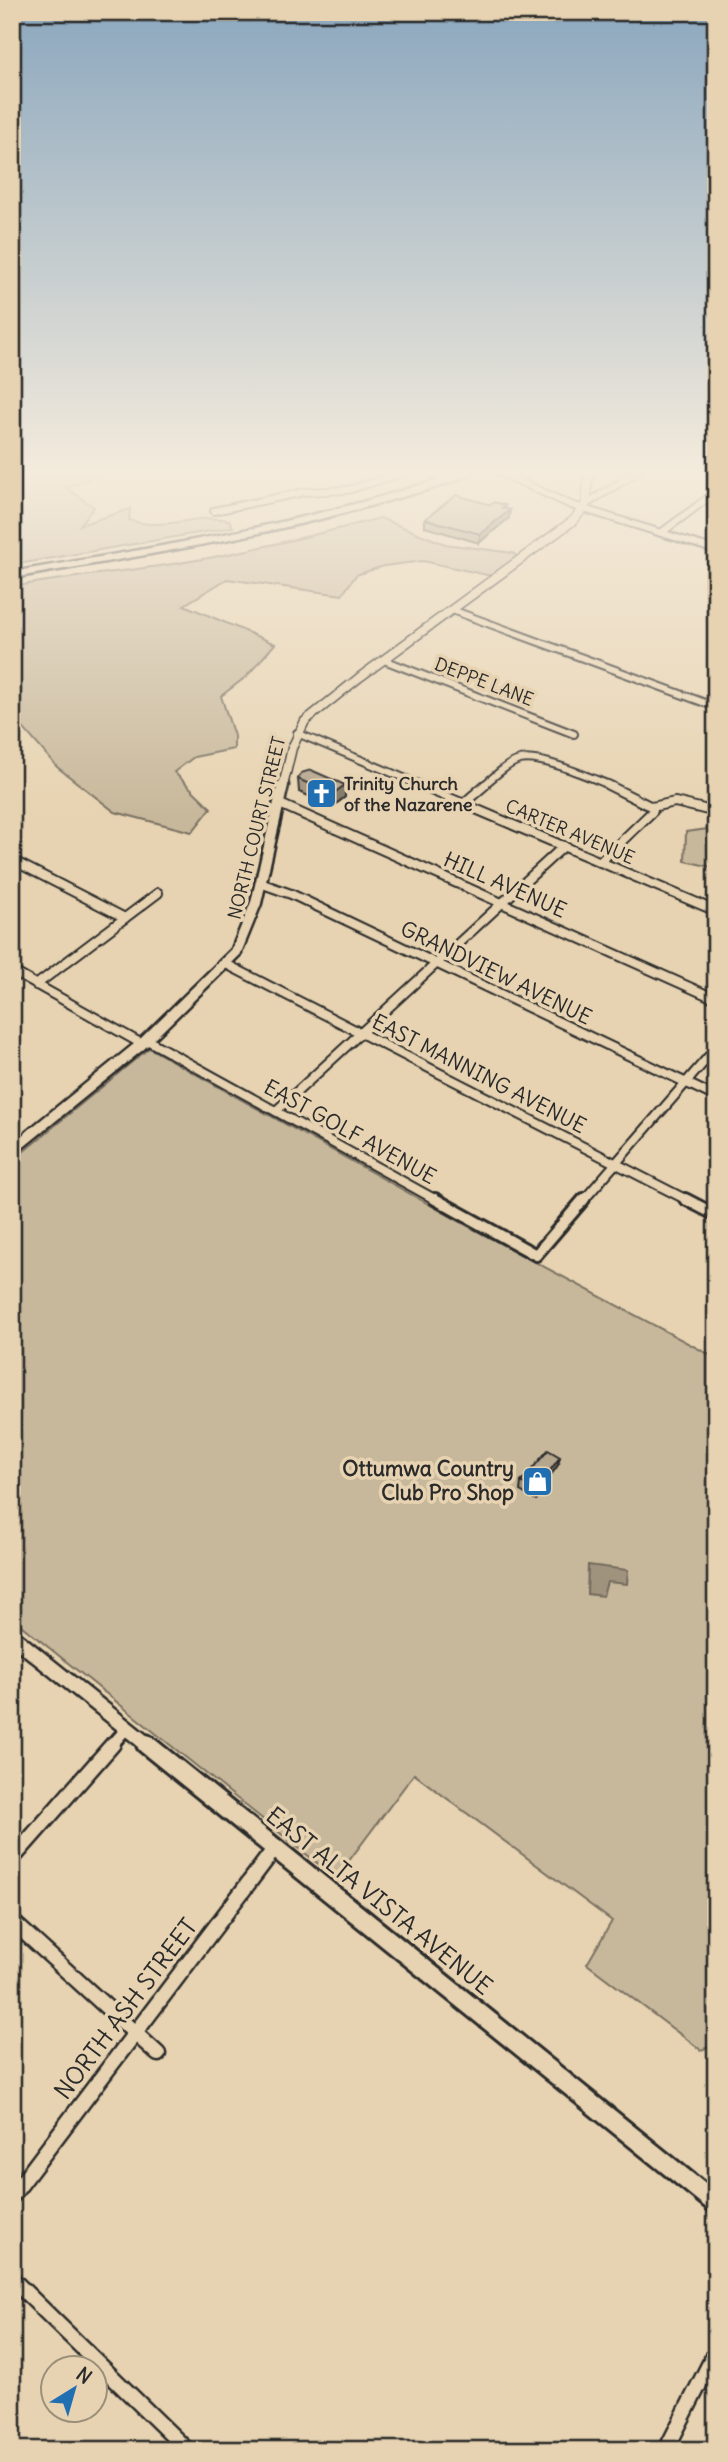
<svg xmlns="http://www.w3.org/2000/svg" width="728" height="2462" font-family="Delius,sans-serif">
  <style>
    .green { fill: #c8b89b; stroke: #7a7263; stroke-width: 2 }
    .water { fill: #a0937e; stroke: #71695d; stroke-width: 2 }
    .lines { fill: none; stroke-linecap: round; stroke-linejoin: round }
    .minor-far3-casing { stroke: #2b2b2b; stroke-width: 10 }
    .minor-far2-casing { stroke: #2b2b2b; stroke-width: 12 }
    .minor-far1-casing { stroke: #2b2b2b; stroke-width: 16 }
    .minor-casing { stroke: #2b2b2b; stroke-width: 19 }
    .major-far3-casing { stroke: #2b2b2b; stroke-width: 11 }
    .major-far2-casing { stroke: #2b2b2b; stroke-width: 15 }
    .major-far1-casing { stroke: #2b2b2b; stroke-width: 19 }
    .major-casing { stroke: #2b2b2b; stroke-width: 24 }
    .highway-casing { stroke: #2b2b2b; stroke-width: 5 }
    .minor-far3 { stroke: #e7d3b1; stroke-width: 6 }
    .minor-far2 { stroke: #e7d3b1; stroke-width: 8 }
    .minor-far1 { stroke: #e7d3b1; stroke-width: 10 }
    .minor { stroke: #e7d3b1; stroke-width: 14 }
    .major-far3 { stroke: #e7d3b1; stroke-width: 8 }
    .major-far2 { stroke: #e7d3b1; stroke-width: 10 }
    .major-far1 { stroke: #e7d3b1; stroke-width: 14 }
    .major { stroke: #e7d3b1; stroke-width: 18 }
    .highway { fill: #e7d3b1; fill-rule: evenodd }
    .wall { fill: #9c8f7a; stroke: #2b2b2b; stroke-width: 2 }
    .shaded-wall { fill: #7f7463; stroke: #2b2b2b; stroke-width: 2 }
    .building { fill: #b5a68e; stroke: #2b2b2b; stroke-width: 2 }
    .labels { text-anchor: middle; stroke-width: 7; stroke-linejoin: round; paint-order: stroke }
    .far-street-label { font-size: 18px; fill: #2b2b2b; stroke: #e7d3b1 }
    .far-poi-label { font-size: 18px; font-weight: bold; fill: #2b2b2b; stroke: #e7d3b1; text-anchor: start }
    .street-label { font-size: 21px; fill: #2b2b2b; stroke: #e7d3b1 }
    .poi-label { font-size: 21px; font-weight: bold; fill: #2b2b2b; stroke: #e7d3b1; text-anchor: end }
    .near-street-label { font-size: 24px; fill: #2b2b2b; stroke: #e7d3b1 }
  </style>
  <rect width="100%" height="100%" fill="#e7d3b1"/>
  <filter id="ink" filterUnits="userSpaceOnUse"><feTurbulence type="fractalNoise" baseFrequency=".0143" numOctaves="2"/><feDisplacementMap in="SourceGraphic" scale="14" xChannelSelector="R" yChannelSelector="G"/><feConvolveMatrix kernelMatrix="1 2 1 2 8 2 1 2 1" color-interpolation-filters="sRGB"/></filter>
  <g filter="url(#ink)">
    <g class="green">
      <path d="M 12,470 L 128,470 L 117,476 L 105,472 L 66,488 L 94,507 L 80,525 L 130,509 L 129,520 C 164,532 195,513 229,520 L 233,527 L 12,565 Z"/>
      <path d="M 380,518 L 445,544 L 513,553 L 520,559 L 496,577 L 423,561 L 384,566 L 356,575 L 342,595 L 227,579 L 184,605 L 275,644 L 247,676 L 221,696 L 234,736 L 234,749 L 194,757 L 174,772 L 211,808 L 192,832 L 115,812 L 57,767 L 12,715 L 12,587 C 74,575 136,571 197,560 C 259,549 319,534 380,518 Z"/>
      <path d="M 716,828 L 716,868 L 685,861 L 686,832 Z"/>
      <path d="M 149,1048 L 473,1229 L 716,1358 L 716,2044 L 701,2050 L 587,1964 L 612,1921 L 414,1774 L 336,1878 L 12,1618 L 12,1161 Z"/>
    </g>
    <path class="water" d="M 588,1565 L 628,1570 L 627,1584 L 607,1582 L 603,1596 L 587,1594 Z"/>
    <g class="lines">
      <defs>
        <g id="minor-far3">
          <path d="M 428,470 L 447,480"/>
          <path d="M 501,473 L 571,505 L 716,550"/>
          <path d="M 586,504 L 640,470"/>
          <path d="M 214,511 L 304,492 L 348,490 L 412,470"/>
          <path d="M 661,533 L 716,492"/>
          <path d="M 452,610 L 716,707"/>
          <path d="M 384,660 L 574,734"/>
          <path d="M 297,733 L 423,786"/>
          <path d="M 483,786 C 493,778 507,763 520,760 C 541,755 591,778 612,786"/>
        </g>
        <g id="minor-far2">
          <path d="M 419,785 L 716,911"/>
          <path d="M 280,804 L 716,999"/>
          <path d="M 463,804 L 485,785"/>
          <path d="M 652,807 L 675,802 L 716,812"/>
          <path d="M 12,860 L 125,918"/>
          <path d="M 600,862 L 653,811 L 652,807 L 608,785"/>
          <path d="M 260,883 L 291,894 L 716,1097"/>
          <path d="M 226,964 L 689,1201"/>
          <path d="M 12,971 L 142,1044"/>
          <path d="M 36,985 L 158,893"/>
          <path d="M 147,1040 L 438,1201"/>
          <path d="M 276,1111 L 564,846"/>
          <path d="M 583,1201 L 716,1048"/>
        </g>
        <g id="minor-far1">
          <path d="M 435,1199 L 536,1255 L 584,1199"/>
          <path d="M 685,1199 L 716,1215"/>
          <path d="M 111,1746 L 127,1728"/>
        </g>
        <g id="minor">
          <path d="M 12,1859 L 113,1744"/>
          <path d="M 12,1921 L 158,2054"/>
          <path d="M 12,2196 L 275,1848"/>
          <path d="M 12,2279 L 187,2450"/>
          <path d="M 666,2450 L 716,2351"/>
        </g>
        <path id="major-far3" d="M 283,786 L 292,748 L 305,721 L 360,677 L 574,520 L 586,504 L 589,470"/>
        <path id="major-far2" d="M 12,1150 L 142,1044 L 236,952 L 256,903 L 283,785"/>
        <path id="major-far1" d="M 12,1636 L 149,1746"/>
        <path id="major" d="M 146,1744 L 716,2204"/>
        <path id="highway" d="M 465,470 L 477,470 C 453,485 414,493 387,501 C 265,537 138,556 12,578 L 12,572 C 165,546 318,522 465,470 Z"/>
      </defs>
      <use href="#minor-far3" class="minor-far3-casing"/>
      <use href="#minor-far2" class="minor-far2-casing"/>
      <use href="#minor-far1" class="minor-far1-casing"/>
      <use href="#minor" class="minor-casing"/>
      <use href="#major-far3" class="major-far3-casing"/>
      <use href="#major-far2" class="major-far2-casing"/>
      <use href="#major-far1" class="major-far1-casing"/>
      <use href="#major" class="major-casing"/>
      <use href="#highway" class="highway-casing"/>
      <use href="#minor-far3" class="minor-far3"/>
      <use href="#minor-far2" class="minor-far2"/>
      <use href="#minor-far1" class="minor-far1"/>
      <use href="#minor" class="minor"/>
      <use href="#major-far3" class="major-far3"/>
      <use href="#major-far2" class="major-far2"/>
      <use href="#major-far1" class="major-far1"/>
      <use href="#major" class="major"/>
      <use href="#highway" class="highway"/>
    </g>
    <g class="wall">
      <path d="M 491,505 L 505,505 L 504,508 L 509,518 L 479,543 L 425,527 L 425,519 Z"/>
      <path d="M 298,779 L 345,785 L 345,797 L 333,806 L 299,792 Z"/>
      <path d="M 558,1465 L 548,1479 L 547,1486 L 536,1500 L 520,1491 L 521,1482 Z"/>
    </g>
    <g class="shaded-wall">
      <path d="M 510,510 L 509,518 L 479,543 L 480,534 Z"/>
      <path d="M 345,785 L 345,797 L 333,806 L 332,794 Z"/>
      <path d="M 560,1457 L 558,1465 L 548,1479 L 547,1486 L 536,1500 L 538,1492 L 546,1476 Z"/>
    </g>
    <g class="building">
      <path d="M 456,495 L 491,505 L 494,502 L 505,505 L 502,508 L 510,510 L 480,534 L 425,519 Z"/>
      <path d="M 311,770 L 345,785 L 332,794 L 298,779 L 301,773 Z"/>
      <path d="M 548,1450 L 560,1457 L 546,1476 L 549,1477 L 538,1492 L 521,1482 Z"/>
    </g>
  </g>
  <linearGradient id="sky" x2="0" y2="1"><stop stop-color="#8ba7be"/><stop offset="0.58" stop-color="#f4ebdc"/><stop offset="1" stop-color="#f4ebdc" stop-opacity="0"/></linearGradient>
  <rect width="728" height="815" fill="url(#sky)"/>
  <defs>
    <symbol id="church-square" viewBox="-11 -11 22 22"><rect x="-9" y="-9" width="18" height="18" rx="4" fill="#1f6fb2" stroke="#e7d3b1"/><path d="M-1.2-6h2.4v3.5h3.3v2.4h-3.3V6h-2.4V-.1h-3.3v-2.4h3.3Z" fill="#fff"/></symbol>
    <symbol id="shop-square" viewBox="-11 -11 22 22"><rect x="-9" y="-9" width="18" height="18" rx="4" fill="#1f6fb2" stroke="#e7d3b1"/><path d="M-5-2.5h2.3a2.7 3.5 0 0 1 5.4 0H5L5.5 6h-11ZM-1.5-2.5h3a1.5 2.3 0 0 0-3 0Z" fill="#fff"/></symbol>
  </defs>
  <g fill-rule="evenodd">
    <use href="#church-square" x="304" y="776" width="35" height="35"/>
    <use href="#shop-square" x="520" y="1464" width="35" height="35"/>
  </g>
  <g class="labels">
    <g class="far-street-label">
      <text transform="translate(484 682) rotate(21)" y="6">DEPPE LANE</text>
      <text transform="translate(257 828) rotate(-76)" y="6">NORTH COURT STREET</text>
      <text transform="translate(570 832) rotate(23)" y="6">CARTER AVENUE</text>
    </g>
    <g class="far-poi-label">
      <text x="344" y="790">Trinity Church<tspan x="344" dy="21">of the Nazarene</tspan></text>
    </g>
    <g class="street-label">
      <text transform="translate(505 885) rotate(24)" y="7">HILL AVENUE</text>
      <text transform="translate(496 973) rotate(26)" y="7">GRANDVIEW AVENUE</text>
      <text transform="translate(479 1074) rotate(27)" y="7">EAST MANNING AVENUE</text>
      <text transform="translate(350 1132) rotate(29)" y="7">EAST GOLF AVENUE</text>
    </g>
    <g class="poi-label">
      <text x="514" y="1476">Ottumwa Country<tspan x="514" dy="24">Club Pro Shop</tspan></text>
    </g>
    <g class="near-street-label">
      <text transform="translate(379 1901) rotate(39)" y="8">EAST ALTA VISTA AVENUE</text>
      <text transform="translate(126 2009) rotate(-53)" y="8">NORTH ASH STREET</text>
    </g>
  </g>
  <rect width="728" height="2462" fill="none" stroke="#e7d3b1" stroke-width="42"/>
  <rect x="21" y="21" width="686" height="2420" fill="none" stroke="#2b2b2b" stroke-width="2.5" filter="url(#ink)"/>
  <g transform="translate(74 2389) rotate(37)"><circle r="33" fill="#e7d3b1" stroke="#9c907b" stroke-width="2"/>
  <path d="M0-5L12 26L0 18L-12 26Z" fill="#1f6fb2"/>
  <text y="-10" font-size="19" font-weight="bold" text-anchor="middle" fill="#2b2b2b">N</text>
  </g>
</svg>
